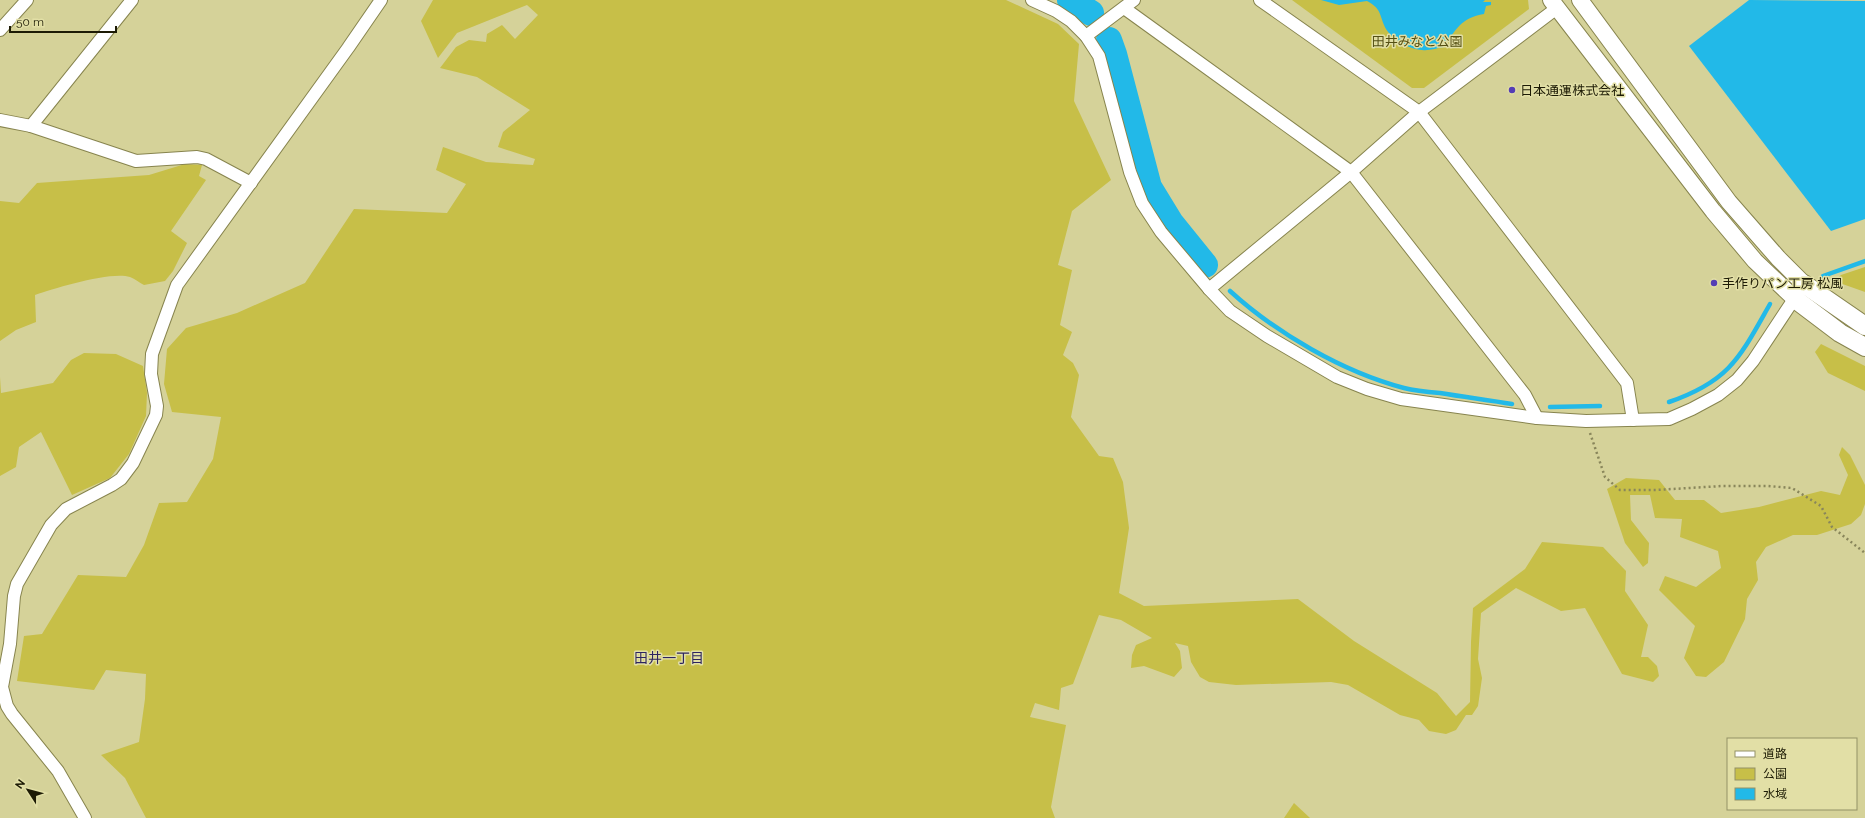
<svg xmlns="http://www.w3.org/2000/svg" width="1865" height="818" font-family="Raleway,'Noto Sans JP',sans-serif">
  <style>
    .green { fill: #c7bf48 }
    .water { fill: #22b9e8 }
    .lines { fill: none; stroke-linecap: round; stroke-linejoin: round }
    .stream { stroke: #22b9e8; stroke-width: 4.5 }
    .river { stroke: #22b9e8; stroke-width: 26 }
    .minor-casing { stroke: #87844e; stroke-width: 14 }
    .tertiary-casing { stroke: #87844e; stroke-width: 18 }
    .secondary-casing { stroke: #87844e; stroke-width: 20 }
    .path { stroke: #89865b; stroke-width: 2.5; stroke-dasharray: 2 3; stroke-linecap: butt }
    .minor { stroke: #fff; stroke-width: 12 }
    .tertiary { stroke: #fff; stroke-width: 16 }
    .secondary { stroke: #fff; stroke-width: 18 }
    .poi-dot { fill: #543db5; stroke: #e2dfa6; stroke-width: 1.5 }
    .labels { text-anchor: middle; stroke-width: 3; stroke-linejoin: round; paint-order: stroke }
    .park-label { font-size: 13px; fill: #544f13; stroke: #e2dfa6 }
    .poi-label { font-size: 13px; fill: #1d1b05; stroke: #e2dfa6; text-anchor: start }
    .neighbourhood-label { font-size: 14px; fill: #2d245f; stroke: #e2dfa6 }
  </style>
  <rect width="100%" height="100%" fill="#d5d299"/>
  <g class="green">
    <path d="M 433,0 L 1006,0 L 1058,24 L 1079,44 L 1074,101 L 1111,180 L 1072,211 L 1058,265 L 1072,270 L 1060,325 L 1072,332 L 1063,355 L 1073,363 L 1079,375 L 1071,417 L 1099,456 L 1113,458 L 1123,482 L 1129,528 L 1119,593 L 1144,606 L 1298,599 L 1354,641 L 1437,693 L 1456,716 L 1470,702 L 1471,642 L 1473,608 L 1525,569 L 1542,542 L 1603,547 L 1626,571 L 1625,591 L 1648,625 L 1641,657 L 1648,657 L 1657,666 L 1659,676 L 1653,682 L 1622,674 L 1585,608 L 1561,611 L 1516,588 L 1481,613 L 1478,659 L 1482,678 L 1478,706 L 1472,715 L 1466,715 L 1456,730 L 1446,734 L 1429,731 L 1419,720 L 1400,715 L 1348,685 L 1331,682 L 1236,685 L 1209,682 L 1200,677 L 1191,662 L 1188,646 L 1175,643 L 1180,651 L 1182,668 L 1174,677 L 1144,666 L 1131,668 L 1132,655 L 1136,645 L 1152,638 L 1121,620 L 1099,615 L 1073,684 L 1061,688 L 1059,710 L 1035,703 L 1030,717 L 1066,725 L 1051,807 L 1055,818 L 146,818 L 125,778 L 101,755 L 139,742 L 145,699 L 146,674 L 106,670 L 94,690 L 17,681 L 24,636 L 42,634 L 78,575 L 126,577 L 144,545 L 159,503 L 187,502 L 213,459 L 221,417 L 172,412 L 164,384 L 167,349 L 186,328 L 237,313 L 305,283 L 354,209 L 447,213 L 466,184 L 436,170 L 443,147 L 486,162 L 533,165 L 535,159 L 498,147 L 503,132 L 530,110 L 477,77 L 440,68 L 456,47 L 469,40 L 486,42 L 487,34 L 502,25 L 515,39 L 538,15 L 527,5 L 457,33 L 438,58 L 421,21 Z"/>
    <path d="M 1292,0 L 1528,0 L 1529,9 L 1424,88 L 1412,88 Z"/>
    <path d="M 185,164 L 202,165 L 199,176 L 206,180 L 171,231 L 187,243 L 173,271 L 165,281 L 144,285 C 140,283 135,279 130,277 C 111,271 55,288 35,295 L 36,322 L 16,330 L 0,341 L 0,201 L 19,203 L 37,183 L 149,175 Z"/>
    <path d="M 1865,267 L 1865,292 L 1834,281 L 1841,275 Z"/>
    <path d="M 1821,344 L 1865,366 L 1865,391 L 1828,373 L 1815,352 Z"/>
    <path d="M 84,353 L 116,354 L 143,366 L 147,393 L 146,416 L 129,454 L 110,478 L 72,495 L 41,432 L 19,447 L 16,467 L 0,476 L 0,377 L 1,393 L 53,383 L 71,360 Z"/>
    <path d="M 1842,447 L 1850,455 L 1865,485 L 1865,504 L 1861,515 L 1851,524 L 1817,535 L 1793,535 L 1766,547 L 1756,562 L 1758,580 L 1747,599 L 1745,619 L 1724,662 L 1706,677 L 1696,676 L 1684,658 L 1695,626 L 1659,590 L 1665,576 L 1696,587 L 1721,568 L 1718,551 L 1680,537 L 1682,519 L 1655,518 L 1650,495 L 1630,495 L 1631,520 L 1649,543 L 1648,563 L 1643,567 L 1625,543 L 1607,489 L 1626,478 L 1659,480 L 1675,500 L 1704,500 L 1721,513 L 1759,507 L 1821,491 L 1840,495 L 1848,475 L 1839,455 Z"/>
    <path d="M 1294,803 L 1310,818 L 1284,818 Z"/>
  </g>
  <g class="water">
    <path d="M 1321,0 L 1485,0 L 1483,2 L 1491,2 L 1491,5 L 1486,6 L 1484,14 C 1461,18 1456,29 1444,47 C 1437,48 1429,51 1422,50 C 1408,49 1389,38 1384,25 C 1379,12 1380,8 1367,1 L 1339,5 Z"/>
    <path d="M 1749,0 L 1865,1 L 1865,219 L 1831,231 L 1689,46 Z"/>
  </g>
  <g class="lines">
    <g class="stream">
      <path d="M 1823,276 L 1865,261"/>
      <path d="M 1230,291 C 1276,333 1343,372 1404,388 C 1416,391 1428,392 1440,393 C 1464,397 1488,400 1512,404"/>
      <path d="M 1669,402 C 1730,381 1740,357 1770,304"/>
      <path d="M 1550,407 L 1600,406"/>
    </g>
    <g class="river">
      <path d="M 1070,0 L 1091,13"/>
      <path d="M 1109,40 L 1114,54 L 1149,187 L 1171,223 L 1205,265"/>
    </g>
    <defs>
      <g id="minor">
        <path d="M 1032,0 L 1056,11 L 1071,21 L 1086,36 L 1099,56 L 1130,172 L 1142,203 L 1161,232 L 1209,289 L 1230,311 L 1267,336 L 1337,377 L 1367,389 L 1401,399 L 1537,418 L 1586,421 L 1669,419 L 1692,409 L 1718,395 L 1737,380 L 1753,361 L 1798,293"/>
        <path d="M 1260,0 L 1419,112 L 1627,383 L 1633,420"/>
        <path d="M 1124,8 L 1351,172 L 1525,395 L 1537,418"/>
        <path d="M 0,30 L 27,0"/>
        <path d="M 1086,36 L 1134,0"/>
        <path d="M 0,120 L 31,126 L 136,161 L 197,157 L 206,159 L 251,183"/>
        <path d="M 31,126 L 132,0"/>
        <path d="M 1209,289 L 1351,172 L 1419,112 L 1557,8"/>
        <path d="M 85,818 L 58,771 L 12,714 L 7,706 L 2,687 L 10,644 L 14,596 L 17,584 L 51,525 L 66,509 L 112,485 L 121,479 L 133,463 L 156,415 L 157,406 L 151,374 L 152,354 L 177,285 L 348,48 L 381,0"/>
      </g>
      <g id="tertiary">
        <path d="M 1551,0 L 1713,211 L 1755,261 L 1795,299"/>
        <path d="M 1580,0 L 1729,202 L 1778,258 L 1804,284"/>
      </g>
      <g id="secondary">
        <path d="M 1804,284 L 1865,326"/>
        <path d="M 1795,299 L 1840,333 L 1865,347"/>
      </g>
    </defs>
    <use href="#minor" class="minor-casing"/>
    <use href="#tertiary" class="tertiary-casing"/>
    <use href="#secondary" class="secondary-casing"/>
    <path class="path" d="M 1590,433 L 1605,477 L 1620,490 L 1656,490 L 1722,486 L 1768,486 L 1792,488 L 1821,506 L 1832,527 L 1865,553"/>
    <use href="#minor" class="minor"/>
    <use href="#tertiary" class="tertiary"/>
    <use href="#secondary" class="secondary"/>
  </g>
  <g class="poi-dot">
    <circle cx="1512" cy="90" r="4"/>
    <circle cx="1714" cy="283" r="4"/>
  </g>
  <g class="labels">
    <g class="park-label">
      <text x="1417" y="46">田井みなと公園</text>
    </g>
    <g class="poi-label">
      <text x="1520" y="95">日本通運株式会社</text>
      <text x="1722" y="288">手作りパン工房 松風</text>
    </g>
    <g class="neighbourhood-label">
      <text x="669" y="663">田井一丁目</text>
    </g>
  </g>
  <rect x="1727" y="738" width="130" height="72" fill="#e2dfa6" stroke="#939166"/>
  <rect x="1735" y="751" width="20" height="6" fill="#ffffff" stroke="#939166"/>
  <text x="1763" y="758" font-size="12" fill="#1d1b05">道路</text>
  <rect x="1735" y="768" width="20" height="12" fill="#c7bf48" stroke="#939166"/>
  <text x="1763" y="778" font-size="12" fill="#1d1b05">公園</text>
  <rect x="1735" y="788" width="20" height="12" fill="#22b9e8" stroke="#939166"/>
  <text x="1763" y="798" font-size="12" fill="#1d1b05">水域</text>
  <g transform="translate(28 790) rotate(306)" stroke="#e2dfa6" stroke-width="3" paint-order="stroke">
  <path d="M0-3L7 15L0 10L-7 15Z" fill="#1d1b05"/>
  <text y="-6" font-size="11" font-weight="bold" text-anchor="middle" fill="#1d1b05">N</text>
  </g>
  <path d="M10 26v6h106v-6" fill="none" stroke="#1d1b05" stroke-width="2"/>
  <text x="16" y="26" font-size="12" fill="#1d1b05" stroke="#e2dfa6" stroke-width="3" paint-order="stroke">50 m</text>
</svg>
